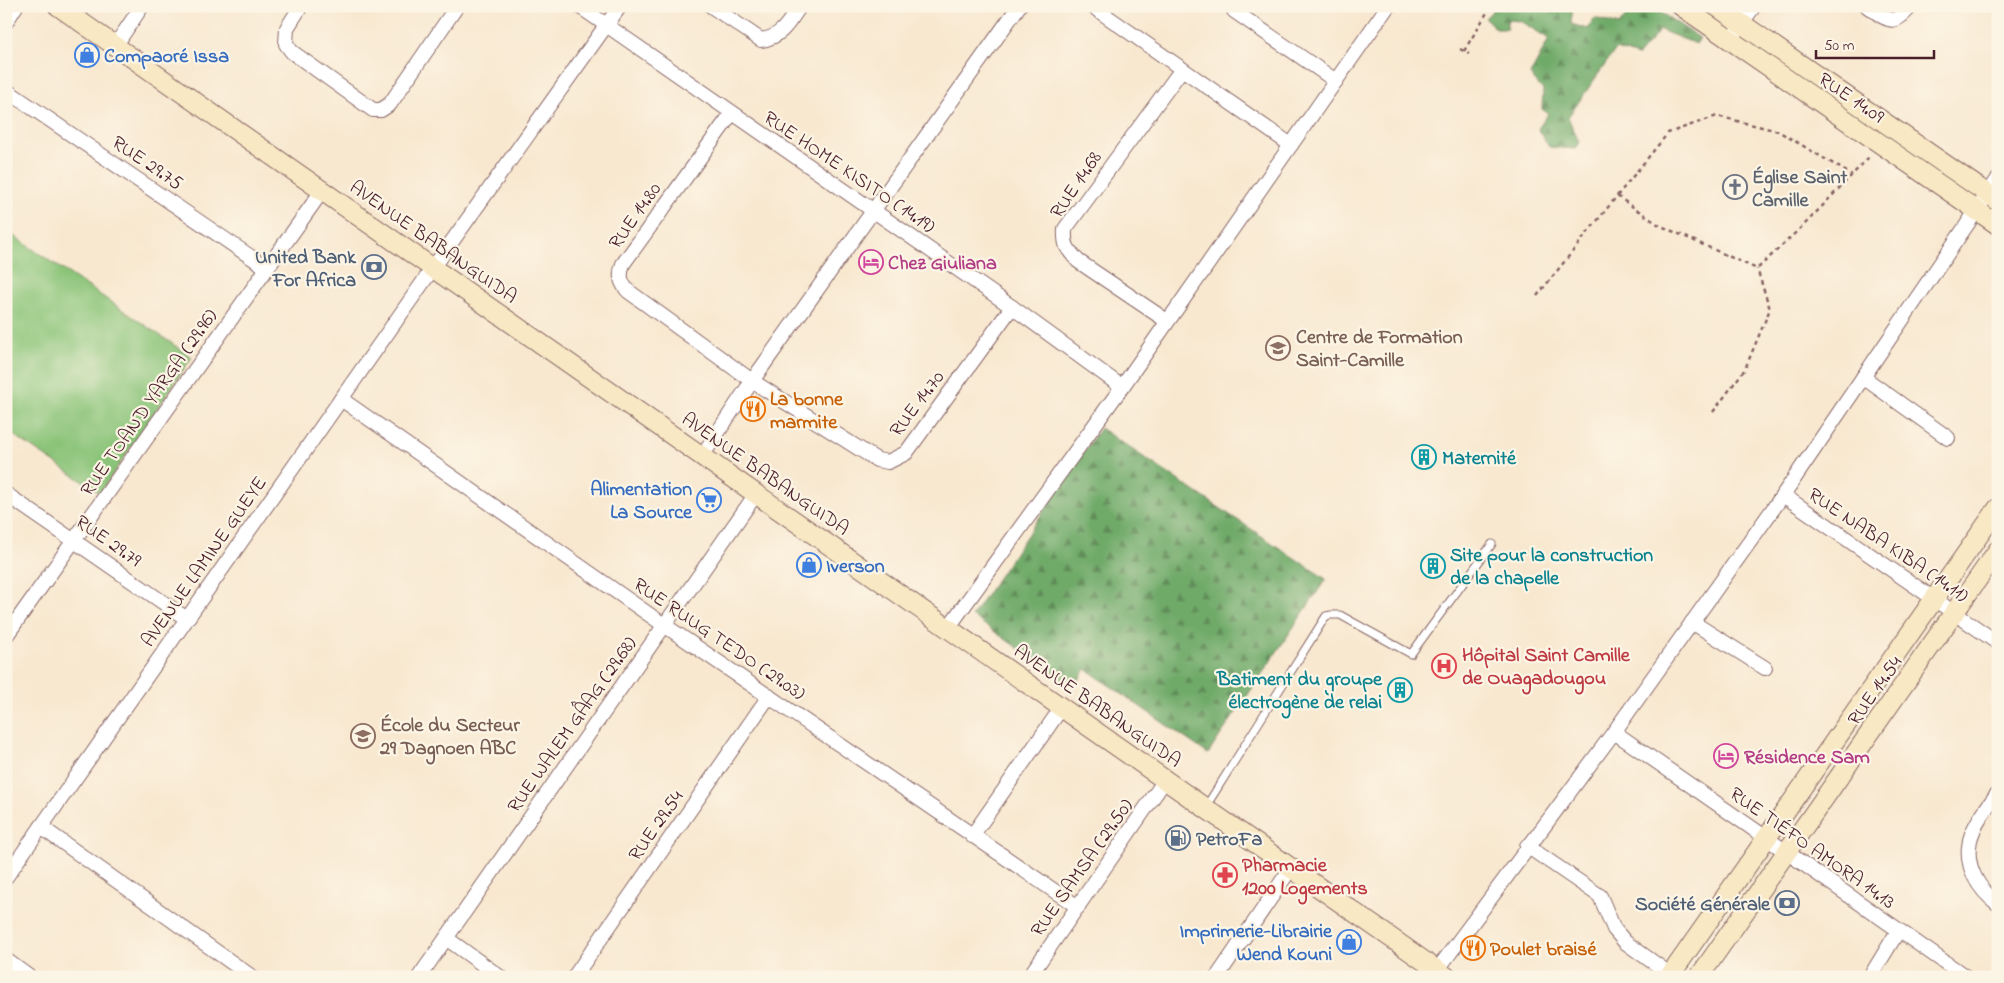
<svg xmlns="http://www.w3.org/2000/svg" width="2004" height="983" font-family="'Indie Flower',sans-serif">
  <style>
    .forest { fill: url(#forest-firs); stroke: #5d644a }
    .pitch { fill: #8bc479; stroke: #6a7252 }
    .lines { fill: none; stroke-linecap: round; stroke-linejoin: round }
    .lane-casing { stroke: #876565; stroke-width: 9 }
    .street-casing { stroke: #876565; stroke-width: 16 }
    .secondary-casing { stroke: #876565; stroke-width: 21 }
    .path { stroke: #876565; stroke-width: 2.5; stroke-dasharray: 4 4; stroke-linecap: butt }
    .lane { stroke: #fff; stroke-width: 7 }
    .street { stroke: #fff; stroke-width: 14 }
    .secondary { stroke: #f8e8c3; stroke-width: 19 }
    .labels { text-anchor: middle; stroke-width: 4.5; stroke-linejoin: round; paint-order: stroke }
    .shop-label { font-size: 20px; font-weight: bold; fill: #366cbe; stroke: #fcf5e5; text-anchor: start }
    .street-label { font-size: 20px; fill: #4a1f2b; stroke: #fcf5e5 }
    .worship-label { font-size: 20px; font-weight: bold; fill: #5b616d; stroke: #fcf5e5; text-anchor: start }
    .service-label { font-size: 20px; font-weight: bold; fill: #4e5e75; stroke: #fcf5e5; text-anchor: end }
    .hotel-label { font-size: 20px; font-weight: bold; fill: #b23c85; stroke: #fcf5e5; text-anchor: start }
    .education-label { font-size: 20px; font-weight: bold; fill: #785e54; stroke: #fcf5e5; text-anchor: start }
    .food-label { font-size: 20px; font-weight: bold; fill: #c56008; stroke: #fcf5e5; text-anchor: start }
    .culture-label { font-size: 20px; font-weight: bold; fill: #0d838f; stroke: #fcf5e5; text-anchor: start }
    .health-label { font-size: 20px; font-weight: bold; fill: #be3a42; stroke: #fcf5e5; text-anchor: start }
  </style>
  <defs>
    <pattern id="forest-firs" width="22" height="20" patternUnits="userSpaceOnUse" patternTransform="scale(1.25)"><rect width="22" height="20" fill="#70aa69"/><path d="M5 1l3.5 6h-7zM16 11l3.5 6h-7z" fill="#5e8a57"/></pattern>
  </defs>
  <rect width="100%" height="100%" fill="#fcf5e5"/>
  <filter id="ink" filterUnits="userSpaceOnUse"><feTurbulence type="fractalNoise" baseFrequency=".02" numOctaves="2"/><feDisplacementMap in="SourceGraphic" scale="10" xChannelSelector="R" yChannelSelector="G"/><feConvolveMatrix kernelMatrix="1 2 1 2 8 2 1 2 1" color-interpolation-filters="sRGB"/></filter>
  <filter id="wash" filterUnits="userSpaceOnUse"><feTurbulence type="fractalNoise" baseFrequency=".0096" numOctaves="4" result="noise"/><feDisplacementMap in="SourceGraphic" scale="20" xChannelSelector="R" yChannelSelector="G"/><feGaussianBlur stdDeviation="1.12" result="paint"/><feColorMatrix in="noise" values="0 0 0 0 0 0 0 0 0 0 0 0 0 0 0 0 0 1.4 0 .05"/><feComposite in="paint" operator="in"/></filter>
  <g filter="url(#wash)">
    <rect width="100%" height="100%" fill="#f8e8d0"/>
    <g class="forest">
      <path d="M 1497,6 L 1533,6 L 1551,13 L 1554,6 L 1573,6 L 1571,24 L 1588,29 L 1595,18 L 1619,25 L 1628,14 L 1612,6 L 1651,6 L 1700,38 L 1696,44 L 1660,30 L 1638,56 L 1616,49 L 1568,117 L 1579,142 L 1575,149 L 1549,147 L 1538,129 L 1548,114 L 1542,109 L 1543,90 L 1530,75 L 1549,39 L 1520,21 L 1507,20 L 1507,29 L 1496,29 L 1485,18 Z"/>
      <path d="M 1100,428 L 1326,579 L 1208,754 L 1086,669 L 1074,687 L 972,616 Z"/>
    </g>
    <path class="pitch" d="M 6,231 L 192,357 L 100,493 L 6,430 Z"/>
  </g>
  <g filter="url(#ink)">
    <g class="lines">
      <defs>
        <path id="lane" d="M 1205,808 L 1326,616 L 1331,615 L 1340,615 L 1411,654 L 1492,544"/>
        <g id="street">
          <path d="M 301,6 L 287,28 L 286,44 L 292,52 L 373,110 L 381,110 L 390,104 L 457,6"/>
          <path d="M 579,6 L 1012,307 L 1122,387"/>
          <path d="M 711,6 L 761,40 C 781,38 789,22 800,6"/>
          <path d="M 1092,6 L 1291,145"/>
          <path d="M 1233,6 L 1234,11 L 1336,81"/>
          <path d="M 1867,6 C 1888,20 1893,28 1911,6"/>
          <path d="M 6,22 L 16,6"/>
          <path d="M 1737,30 L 1754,6"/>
          <path d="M 115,46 L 142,6"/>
          <path d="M 6,90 L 267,268"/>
          <path d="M 732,113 L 623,264 C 619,275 620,282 628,291 L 752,381 L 877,460 L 888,462 L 906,453 L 1012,307"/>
          <path d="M 1167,321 L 1078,261 C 1067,249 1064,245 1065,229 L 1182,69"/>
          <path d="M 1863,377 L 1948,438"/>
          <path d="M 341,399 L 664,625 L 1078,907"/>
          <path d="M 702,456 L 752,381 L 1019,6"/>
          <path d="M 6,494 L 187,619"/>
          <path d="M 1783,495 L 1998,643"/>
          <path d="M 1692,622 L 1765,668"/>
          <path d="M 948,628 L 1122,387 L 1388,6"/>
          <path d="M 6,636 L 322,191"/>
          <path d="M 1614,732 L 1966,977"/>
          <path d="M 1998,793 C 1988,806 1974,824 1970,840 C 1964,866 1978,889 1998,904"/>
          <path d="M 41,827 L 252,977"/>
          <path d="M 972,836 L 1062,707"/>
          <path d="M 1527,846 L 1600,896 L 1614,929 L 1625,942 L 1671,975"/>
          <path d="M 6,877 L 433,268 L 620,6"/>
          <path d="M 446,938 L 500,977"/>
          <path d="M 6,960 L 29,977"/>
          <path d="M 419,977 L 756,494"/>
          <path d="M 574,977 L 769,696"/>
          <path d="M 1029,977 L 1165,780"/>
          <path d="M 1217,977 L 1291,868"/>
          <path d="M 1432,977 L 1614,732 L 1783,495 L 1998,179"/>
          <path d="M 1870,977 L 1898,931"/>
        </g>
        <g id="secondary">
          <path d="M 58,6 L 1447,977"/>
          <path d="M 1681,6 L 1998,225"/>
          <path d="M 1716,6 L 1998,201"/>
          <path d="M 1669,977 L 1998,508"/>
          <path d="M 1699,977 L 1998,550"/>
        </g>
      </defs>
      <use href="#lane" class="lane-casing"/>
      <use href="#street" class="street-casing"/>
      <use href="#secondary" class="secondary-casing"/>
      <g class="path">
        <path d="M 1460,49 L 1469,54"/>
        <path d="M 1464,51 L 1491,6"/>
        <path d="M 1617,196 L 1668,133 L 1717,116 L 1778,131 L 1852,175"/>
        <path d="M 1537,296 L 1617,196 L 1659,225 L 1757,269 L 1808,221 L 1870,156"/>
        <path d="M 1713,412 L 1745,369 L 1770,309 L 1757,269"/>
      </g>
      <use href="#lane" class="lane"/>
      <use href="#street" class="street"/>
      <use href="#secondary" class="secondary"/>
    </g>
  </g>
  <defs>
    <symbol id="shop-ring" viewBox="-11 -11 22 22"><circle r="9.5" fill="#fcf5e5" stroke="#3f7fe0" stroke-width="1.5"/><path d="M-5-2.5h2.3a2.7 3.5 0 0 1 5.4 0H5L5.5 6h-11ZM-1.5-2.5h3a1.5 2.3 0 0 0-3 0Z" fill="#3f7fe0"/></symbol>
    <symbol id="church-ring" viewBox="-11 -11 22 22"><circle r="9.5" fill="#fcf5e5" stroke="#6b7280" stroke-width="1.5"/><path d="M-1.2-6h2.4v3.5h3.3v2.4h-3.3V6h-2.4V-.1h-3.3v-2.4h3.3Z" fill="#6b7280"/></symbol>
    <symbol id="hotel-ring" viewBox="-11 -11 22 22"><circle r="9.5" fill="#fcf5e5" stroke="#d1479c" stroke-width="1.5"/><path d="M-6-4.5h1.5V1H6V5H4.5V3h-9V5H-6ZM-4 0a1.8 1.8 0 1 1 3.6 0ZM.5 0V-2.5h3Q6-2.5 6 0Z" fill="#d1479c"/></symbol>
    <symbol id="bank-ring" viewBox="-11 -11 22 22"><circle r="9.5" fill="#fcf5e5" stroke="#5c6f8a" stroke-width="1.5"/><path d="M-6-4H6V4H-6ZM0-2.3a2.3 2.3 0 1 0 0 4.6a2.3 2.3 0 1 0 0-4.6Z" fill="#5c6f8a"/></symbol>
    <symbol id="school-ring" viewBox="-11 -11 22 22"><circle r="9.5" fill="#fcf5e5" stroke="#8d6e63" stroke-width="1.5"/><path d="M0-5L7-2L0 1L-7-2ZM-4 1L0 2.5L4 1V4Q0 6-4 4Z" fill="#8d6e63"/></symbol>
    <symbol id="restaurant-ring" viewBox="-11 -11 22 22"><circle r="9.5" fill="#fcf5e5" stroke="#e8710a" stroke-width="1.5"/><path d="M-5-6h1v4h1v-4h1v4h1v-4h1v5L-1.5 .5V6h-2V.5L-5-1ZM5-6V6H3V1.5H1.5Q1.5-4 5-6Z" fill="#e8710a"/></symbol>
    <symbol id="building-ring" viewBox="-11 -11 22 22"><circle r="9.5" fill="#fcf5e5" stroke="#0f9aa8" stroke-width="1.5"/><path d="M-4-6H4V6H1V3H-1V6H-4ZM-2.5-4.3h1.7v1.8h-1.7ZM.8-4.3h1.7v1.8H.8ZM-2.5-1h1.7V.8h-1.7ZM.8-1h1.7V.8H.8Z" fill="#0f9aa8"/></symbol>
    <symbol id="supermarket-ring" viewBox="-11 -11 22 22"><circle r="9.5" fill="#fcf5e5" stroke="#3f7fe0" stroke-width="1.5"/><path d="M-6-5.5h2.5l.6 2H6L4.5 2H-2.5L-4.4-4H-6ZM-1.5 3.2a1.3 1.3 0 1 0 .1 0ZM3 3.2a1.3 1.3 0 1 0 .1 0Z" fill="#3f7fe0"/></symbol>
    <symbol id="hospital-ring" viewBox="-11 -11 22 22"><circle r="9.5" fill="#fcf5e5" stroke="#e0444e" stroke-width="1.5"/><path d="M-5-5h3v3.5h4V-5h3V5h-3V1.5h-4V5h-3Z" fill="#e0444e"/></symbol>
    <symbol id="fuel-ring" viewBox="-11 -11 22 22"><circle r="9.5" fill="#fcf5e5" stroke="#5c6f8a" stroke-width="1.5"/><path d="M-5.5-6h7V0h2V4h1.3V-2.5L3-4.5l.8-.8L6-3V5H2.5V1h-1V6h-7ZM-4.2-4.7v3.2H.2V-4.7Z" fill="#5c6f8a"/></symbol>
    <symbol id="pharmacy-ring" viewBox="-11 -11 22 22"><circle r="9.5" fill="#fcf5e5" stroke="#e0444e" stroke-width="1.5"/><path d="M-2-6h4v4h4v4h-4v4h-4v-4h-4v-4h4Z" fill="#e0444e"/></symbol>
  </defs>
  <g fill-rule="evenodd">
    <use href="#shop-ring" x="73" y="41" width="28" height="28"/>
    <use href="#church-ring" x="1721" y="173" width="28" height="28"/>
    <use href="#hotel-ring" x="857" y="248" width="28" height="28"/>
    <use href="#bank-ring" x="360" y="253" width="28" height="28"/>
    <use href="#school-ring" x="1264" y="334" width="28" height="28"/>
    <use href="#restaurant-ring" x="739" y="395" width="28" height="28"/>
    <use href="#building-ring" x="1410" y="443" width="28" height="28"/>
    <use href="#supermarket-ring" x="695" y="486" width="28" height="28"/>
    <use href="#shop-ring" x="795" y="551" width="28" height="28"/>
    <use href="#building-ring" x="1419" y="552" width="28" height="28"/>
    <use href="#hospital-ring" x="1430" y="652" width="28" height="28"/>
    <use href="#building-ring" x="1386" y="676" width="28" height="28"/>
    <use href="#school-ring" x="349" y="722" width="28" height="28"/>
    <use href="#hotel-ring" x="1712" y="742" width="28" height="28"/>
    <use href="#fuel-ring" x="1164" y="824" width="28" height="28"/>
    <use href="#pharmacy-ring" x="1211" y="861" width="28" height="28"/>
    <use href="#bank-ring" x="1773" y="889" width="28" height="28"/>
    <use href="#shop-ring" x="1335" y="928" width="28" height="28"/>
    <use href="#restaurant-ring" x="1459" y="934" width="28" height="28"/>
  </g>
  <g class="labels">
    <g class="shop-label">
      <text x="104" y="62">Compaoré Issa</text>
      <text x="692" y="495" text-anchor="end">Alimentation<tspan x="692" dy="23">La Source</tspan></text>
      <text x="826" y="572">Iverson</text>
      <text x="1332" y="937" text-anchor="end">Imprimerie-Librairie<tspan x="1332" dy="23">Wend Kouni</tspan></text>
    </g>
    <g class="street-label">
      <text transform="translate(1852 97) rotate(34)" y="7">RUE 14.09</text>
      <text transform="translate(148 162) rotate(34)" y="7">RUE 29.75</text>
      <text transform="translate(850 171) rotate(34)" y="7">RUE HOME KISITO (14.19)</text>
      <text transform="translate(1075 184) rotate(-56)" y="7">RUE 14.68</text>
      <text transform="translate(634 215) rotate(-55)" y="7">RUE 14.80</text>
      <text transform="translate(434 241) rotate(35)" y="7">AVENUE BABANGUIDA</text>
      <text transform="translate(148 402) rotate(-55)" y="7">RUE TOAND YARGA (29.96)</text>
      <text transform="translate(916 403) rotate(-53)" y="7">RUE 14.70</text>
      <text transform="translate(766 473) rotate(35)" y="7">AVENUE BABANGUIDA</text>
      <text transform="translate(109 540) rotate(35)" y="7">RUE 29.79</text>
      <text transform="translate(1889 544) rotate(34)" y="7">RUE NABA KIBA (14.11)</text>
      <text transform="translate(203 561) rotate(-55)" y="7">AVENUE LAMINE GUEYE</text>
      <text transform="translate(720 638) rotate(34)" y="7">RUE RUUG TEDO (29.03)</text>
      <text transform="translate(1874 690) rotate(-55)" y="7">RUE 14.54</text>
      <text transform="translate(1098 705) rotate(35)" y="7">AVENUE BABANGUIDA</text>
      <text transform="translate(571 724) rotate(-55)" y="7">RUE WALEM GÂAG (29.68)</text>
      <text transform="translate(655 825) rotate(-55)" y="7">RUE 29.54</text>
      <text transform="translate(1813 847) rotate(35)" y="7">RUE TIÉFO AMORA 14.13</text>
      <text transform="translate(1081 867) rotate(-55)" y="7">RUE SAMSA (29.50)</text>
    </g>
    <g class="worship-label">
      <text x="1752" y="183">Église Saint<tspan x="1752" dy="23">Camille</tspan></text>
    </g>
    <g class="service-label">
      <text x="356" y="263">United Bank<tspan x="356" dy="23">For Africa</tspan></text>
      <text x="1196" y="845" text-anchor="start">PetroFa</text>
      <text x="1770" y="910">Société Générale</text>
    </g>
    <g class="hotel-label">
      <text x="888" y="269">Chez Giuliana</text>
      <text x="1744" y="763">Résidence Sam</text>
    </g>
    <g class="education-label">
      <text x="1296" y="343">Centre de Formation<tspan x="1296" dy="23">Saint-Camille</tspan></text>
      <text x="380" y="731">École du Secteur<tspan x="380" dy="23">29 Dagnoen ABC</tspan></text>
    </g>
    <g class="food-label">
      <text x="770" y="405">La bonne<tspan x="770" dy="23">marmite</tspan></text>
      <text x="1490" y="955">Poulet braisé</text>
    </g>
    <g class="culture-label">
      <text x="1442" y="464">Maternité</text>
      <text x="1450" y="561">Site pour la construction<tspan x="1450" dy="23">de la chapelle</tspan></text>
      <text x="1382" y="685" text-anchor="end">Batiment du groupe<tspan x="1382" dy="23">électrogène de relai</tspan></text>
    </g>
    <g class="health-label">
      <text x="1462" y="661">Hôpital Saint Camille<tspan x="1462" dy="23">de Ouagadougou</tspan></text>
      <text x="1242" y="871">Pharmacie<tspan x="1242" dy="23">1200 Logements</tspan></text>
    </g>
  </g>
  <rect width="2004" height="983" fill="none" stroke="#fcf5e5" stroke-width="25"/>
  <path d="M1816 50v8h118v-8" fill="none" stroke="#4a1f2b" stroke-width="2.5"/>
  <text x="1824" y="50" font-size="15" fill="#4a1f2b" stroke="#fcf5e5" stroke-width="4" paint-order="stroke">50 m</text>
</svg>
